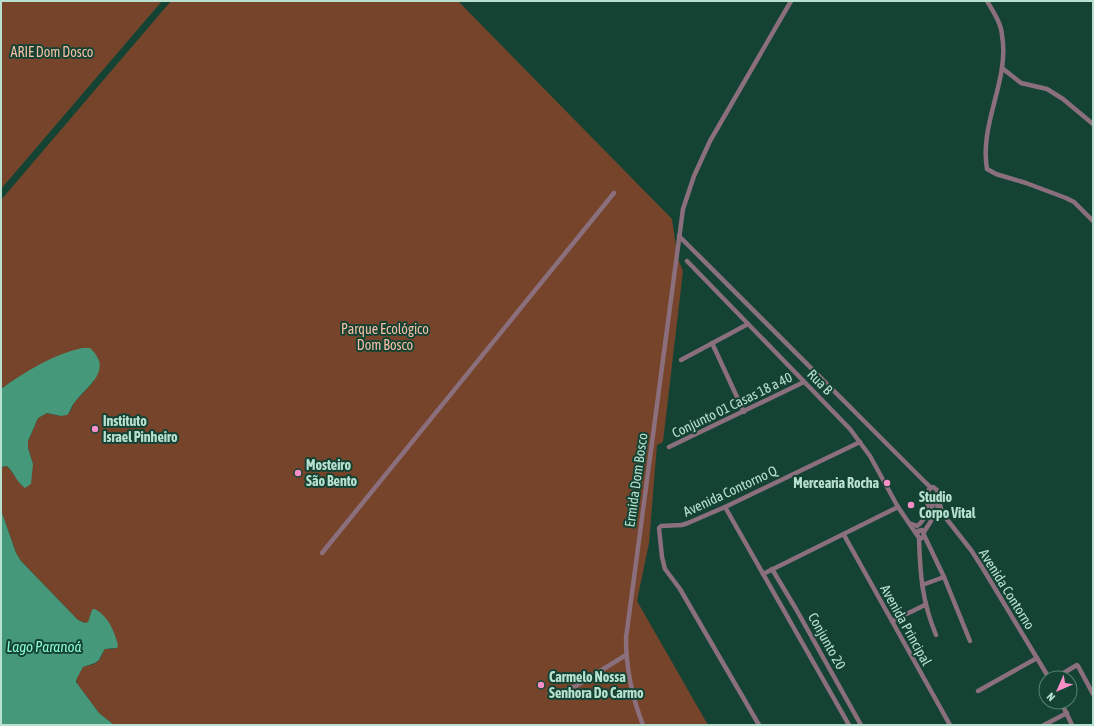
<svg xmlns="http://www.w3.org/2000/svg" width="1094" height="726" font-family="'Asap Condensed',sans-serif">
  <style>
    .green { fill: #75442a }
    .water { fill: #46987b }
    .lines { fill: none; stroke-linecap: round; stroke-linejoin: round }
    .minor { stroke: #8c6f7d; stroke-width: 4.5 }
    .poi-dot { fill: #fa8fc8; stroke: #144334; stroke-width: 1.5 }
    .labels { text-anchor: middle; stroke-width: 4; stroke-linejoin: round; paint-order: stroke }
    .park-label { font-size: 14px; fill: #f5bea3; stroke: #144334 }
    .street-label { font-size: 14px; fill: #b8e0cf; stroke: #144334 }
    .poi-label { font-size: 14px; font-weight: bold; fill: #b8e0cf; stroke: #144334; text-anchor: start }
    .water-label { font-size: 15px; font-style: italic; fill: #88fbd1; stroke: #144334 }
  </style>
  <rect width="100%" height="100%" fill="#144334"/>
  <g class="green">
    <path d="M 1,1 L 162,1 L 1,189 Z"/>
    <path d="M 171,1 L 458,1 L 672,219 L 678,259 L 683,271 L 663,442 L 657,445 L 649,543 L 637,601 L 708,725 L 114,725 L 99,713 L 78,685 C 74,678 80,673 83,667 C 88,665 95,665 98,661 C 102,657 102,653 105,649 L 114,649 L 91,612 L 90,618 L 88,622 L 85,623 L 78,620 L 21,561 L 16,553 L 1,510 L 1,467 L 7,466 L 10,469 L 22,486 L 33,464 L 28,448 L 28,441 L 38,418 L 46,413 L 61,416 L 70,412 L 74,403 L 94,381 L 14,380 L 1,389 L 1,200 Z"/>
  </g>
  <g class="water">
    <path d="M 82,348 L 90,348 C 114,370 88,385 75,402 C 71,406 71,411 67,415 L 61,416 L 47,413 L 38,418 L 28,441 L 28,448 L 33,464 L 31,484 L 25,488 C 17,483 14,472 7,466 L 1,467 L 1,389 C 26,371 52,355 82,348 Z"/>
    <path d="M 1,510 L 16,553 L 21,561 L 78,620 L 85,623 L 88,622 C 90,618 90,613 93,609 L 95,609 C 109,617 114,631 118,645 L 117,648 L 105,649 L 103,652 L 99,660 L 95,663 L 83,667 L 77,678 L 76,682 L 99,713 L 114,725 L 1,725 Z"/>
  </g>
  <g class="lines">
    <g class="minor">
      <path d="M 987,1 C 993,11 1001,23 1002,35 C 1010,80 979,123 987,169 L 996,174 L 1026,183 L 1066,198 L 1074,202 L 1093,221"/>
      <path d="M 1002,68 L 1021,83 L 1047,89 L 1063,99 L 1093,124"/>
      <path d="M 679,236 L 931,488"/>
      <path d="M 687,261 L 850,429 L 870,456 L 898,507 L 917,535"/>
      <path d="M 712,343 L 744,412"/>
      <path d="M 681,360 L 748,324"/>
      <path d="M 669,447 L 804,382"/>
      <path d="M 936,495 L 933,497 L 928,495 L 929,489 L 933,487 L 937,490 L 937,495 L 942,512"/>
      <path d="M 934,497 L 938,508 L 971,550 L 982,567 L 1049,678"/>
      <path d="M 725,507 L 849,725"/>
      <path d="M 909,523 L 917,526 C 928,518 928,507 928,495"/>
      <path d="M 924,532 L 931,521 L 933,498"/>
      <path d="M 844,535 L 950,725"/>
      <path d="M 924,535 L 944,577 L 970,641"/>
      <path d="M 919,538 L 922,538 L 924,535 L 922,530 L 918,531 L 917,534 L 919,538 C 920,574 922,601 936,635"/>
      <path d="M 322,553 L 614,193"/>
      <path d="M 772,569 L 796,609 L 861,725"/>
      <path d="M 763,574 L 898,507"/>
      <path d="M 922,585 L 944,577"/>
      <path d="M 892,621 L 925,605"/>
      <path d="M 1055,678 L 1077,665 L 1078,666 L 1093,694"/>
      <path d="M 563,691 L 576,686 L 626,655"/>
      <path d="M 978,691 L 1037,658"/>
      <path d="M 1061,702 L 1072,725"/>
      <path d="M 643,725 C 632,697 626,669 626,638 L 683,209 L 694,176 L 710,141 L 791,1"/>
      <path d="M 759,725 L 702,627 L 680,589 L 665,569 L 662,557 L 659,528 L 661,526 L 682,525 L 688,523 L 725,507 L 860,442"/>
      <path d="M 1044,725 L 1067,713"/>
    </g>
  </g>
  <g class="poi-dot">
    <circle cx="95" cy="429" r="4"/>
    <circle cx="298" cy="473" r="4"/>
    <circle cx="887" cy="483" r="4"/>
    <circle cx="911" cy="505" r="4"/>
    <circle cx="541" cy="685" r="4"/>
  </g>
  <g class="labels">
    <g class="park-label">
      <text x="52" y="57">ARIE Dom Dosco</text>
      <text x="385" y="334">Parque Ecológico<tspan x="385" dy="16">Dom Bosco</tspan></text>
    </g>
    <g class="street-label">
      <text transform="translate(820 382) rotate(45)" y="5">Rua B</text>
      <text transform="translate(732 405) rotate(-26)" y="5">Conjunto 01 Casas 18 a 40</text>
      <text transform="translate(636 480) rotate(-82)" y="5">Ermida Dom Bosco</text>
      <text transform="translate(730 491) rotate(-25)" y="5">Avenida Contorno Q</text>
      <text transform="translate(1007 589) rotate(58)" y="5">Avenida Contorno</text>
      <text transform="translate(906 625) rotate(61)" y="5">Avenida Principal</text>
      <text transform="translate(827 641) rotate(61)" y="5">Conjunto 20</text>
    </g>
    <g class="poi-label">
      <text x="103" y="426">Instituto<tspan x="103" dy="16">Israel Pinheiro</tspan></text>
      <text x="306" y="470">Mosteiro<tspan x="306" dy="16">São Bento</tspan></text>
      <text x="879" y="488" text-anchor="end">Mercearia Rocha</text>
      <text x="919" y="502">Studio<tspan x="919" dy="16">Corpo Vital</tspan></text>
      <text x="549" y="682">Carmelo Nossa<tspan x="549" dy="16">Senhora Do Carmo</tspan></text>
    </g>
    <g class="water-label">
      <text x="44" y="652">Lago Paranoá</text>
    </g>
  </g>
  <rect width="1094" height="726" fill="none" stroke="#b8e0cf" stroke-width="4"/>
  <g transform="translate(1058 690) rotate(225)"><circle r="19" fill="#144334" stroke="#568272"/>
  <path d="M0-3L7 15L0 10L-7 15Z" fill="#fa8fc8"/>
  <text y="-6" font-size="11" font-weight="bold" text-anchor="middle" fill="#b8e0cf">N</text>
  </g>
</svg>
